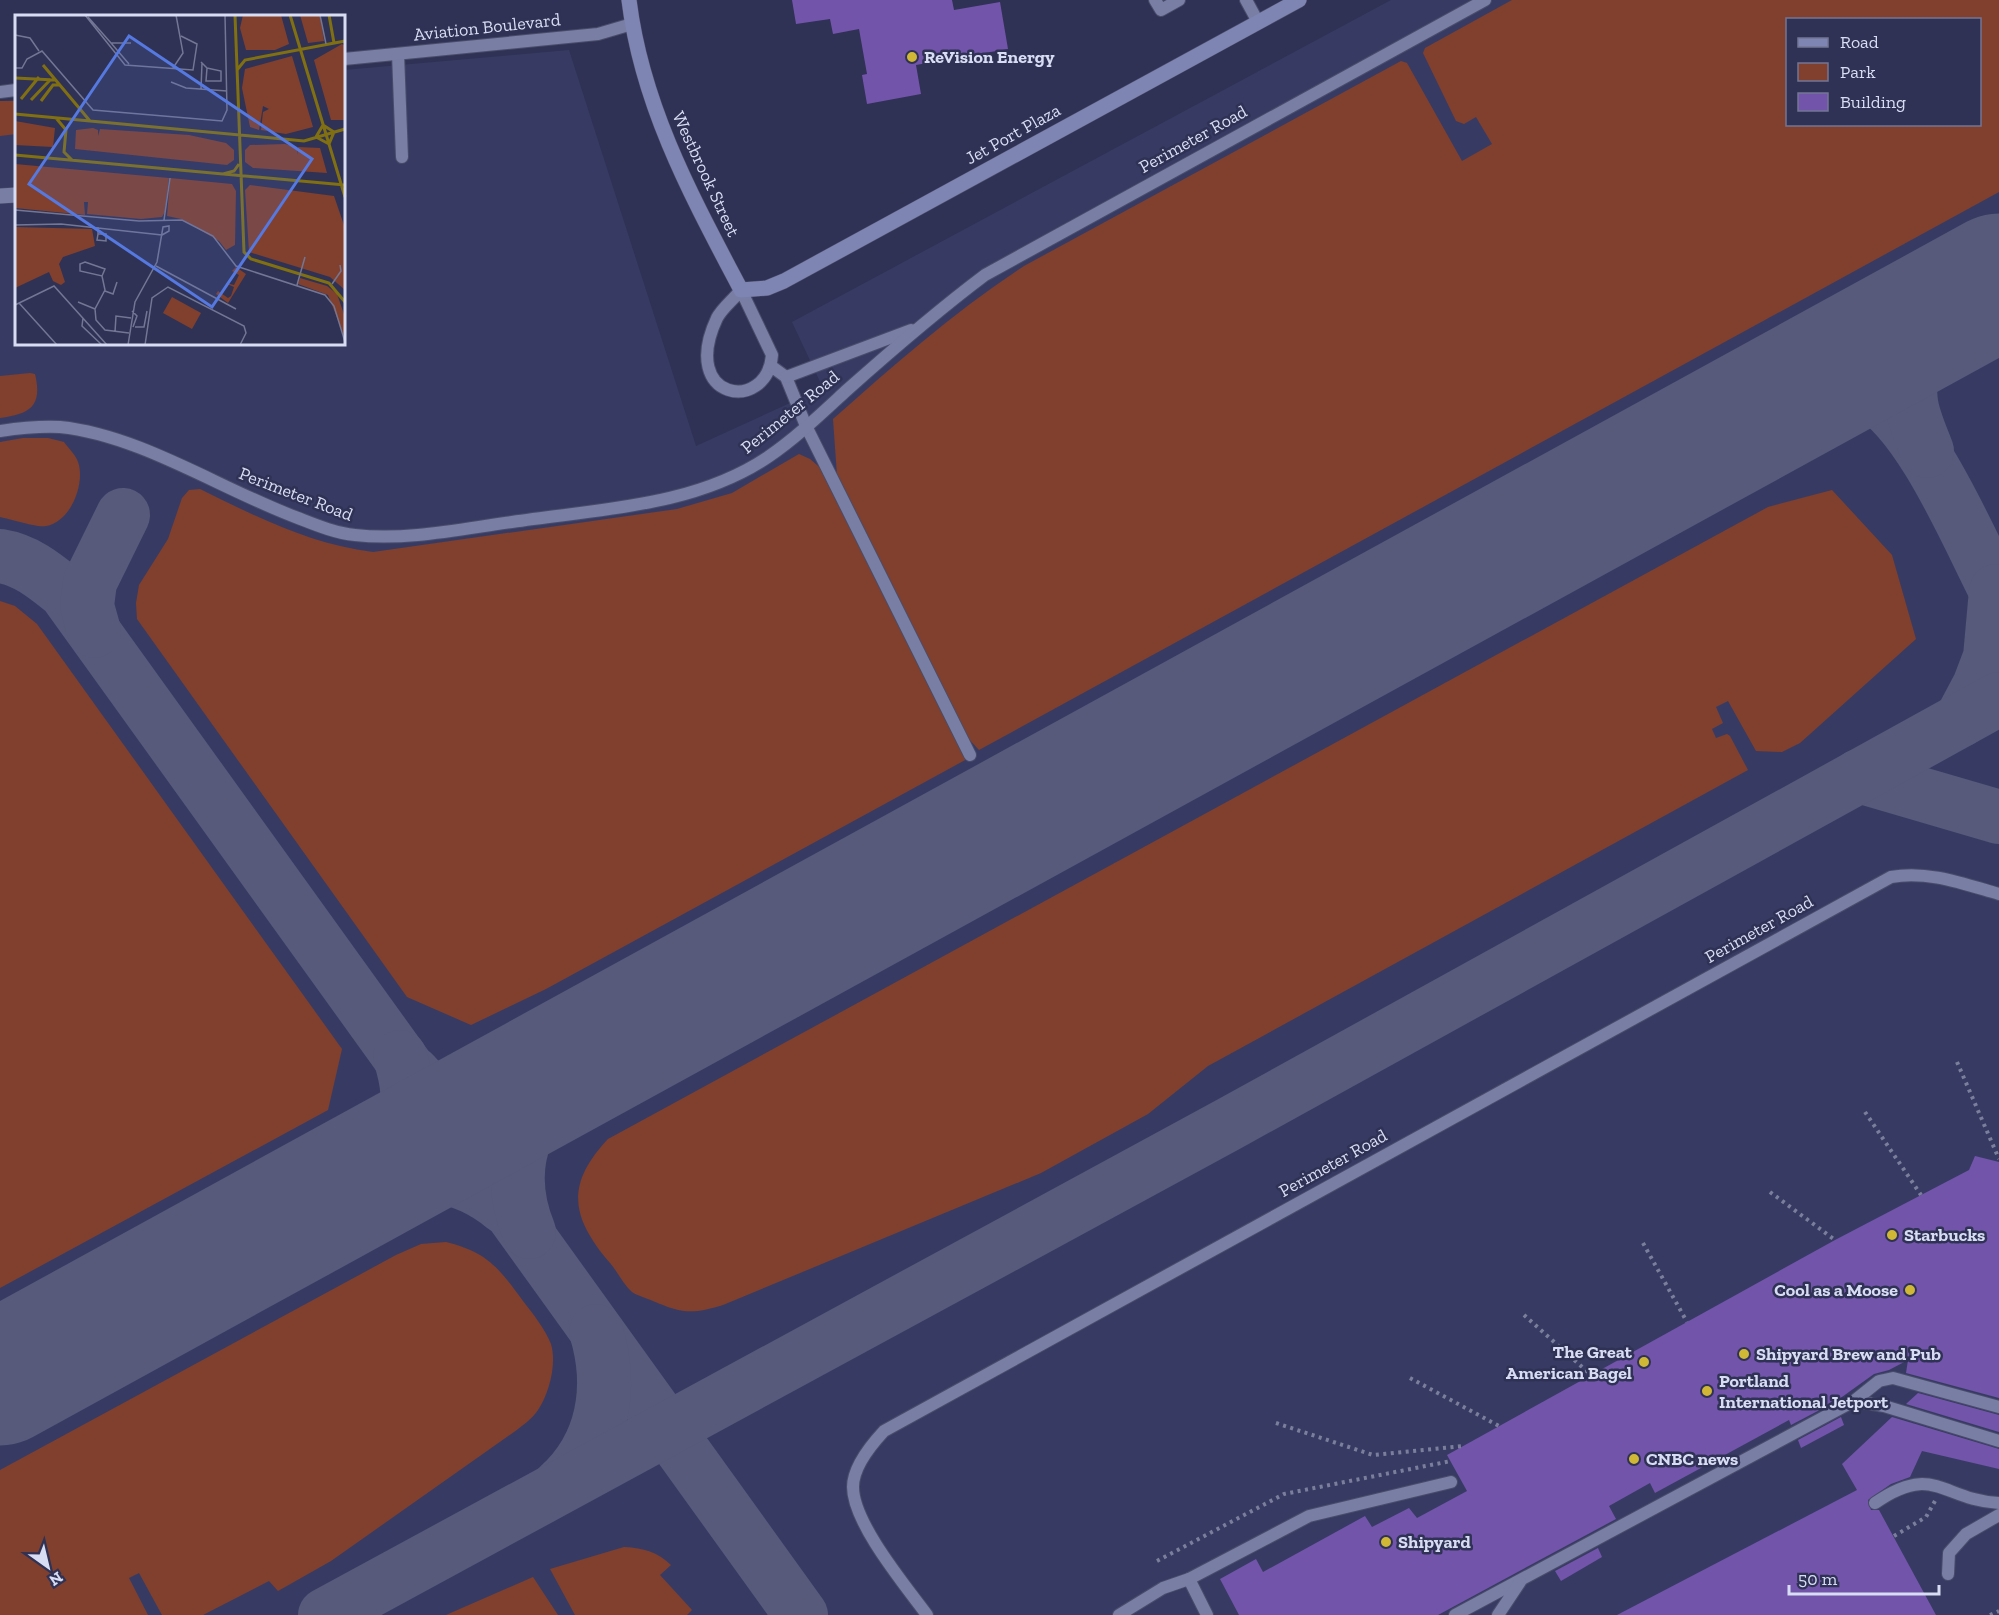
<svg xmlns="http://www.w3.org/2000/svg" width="1999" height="1615" font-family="'Zilla Slab',serif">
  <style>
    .built { fill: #373b63; fill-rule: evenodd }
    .green { fill: #80402d; fill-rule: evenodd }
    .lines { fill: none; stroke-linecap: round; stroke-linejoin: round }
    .taxiway { stroke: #575a7a; stroke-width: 54 }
    .runway { stroke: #575a7a; stroke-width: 135 }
    .building { fill: #7254aa }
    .lane-casing { stroke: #494c69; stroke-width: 14 }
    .street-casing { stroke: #494c69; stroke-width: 16 }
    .secondary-casing { stroke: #494c69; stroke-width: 16 }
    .path { stroke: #7c7f9c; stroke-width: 4; stroke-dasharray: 3 4.5; stroke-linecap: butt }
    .lane { stroke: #787ea4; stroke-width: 12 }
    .street { stroke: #787ea4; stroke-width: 15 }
    .secondary { stroke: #7e85b2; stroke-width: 15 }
    .poi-dot { fill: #d0b736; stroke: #2f3254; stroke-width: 2 }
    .labels { text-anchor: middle; stroke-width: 5; stroke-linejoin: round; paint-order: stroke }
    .street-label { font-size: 18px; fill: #d9ddf3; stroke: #2f3254 }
    .poi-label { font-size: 18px; font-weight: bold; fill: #d9ddf3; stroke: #2f3254; text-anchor: start }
    .inset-river { fill: none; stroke: #817012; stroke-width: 3 }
    .inset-road { fill: none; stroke: #737694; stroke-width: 1.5 }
    .view { fill: #5579e0; fill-opacity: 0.15; stroke: #5579e0; stroke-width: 3 }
    .inset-edge { fill: none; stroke: #d9ddf3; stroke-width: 3 }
  </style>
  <rect width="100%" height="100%" fill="#2f3254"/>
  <path class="built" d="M 1391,0 L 1999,0 L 1999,1615 L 0,1615 L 0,101 L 16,100 L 16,344 L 344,344 L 344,70 L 569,50 L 696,446 L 823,388 L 792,322 ZM 1788,20 L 1980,20 L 1980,124 L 1788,124 Z"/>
  <g class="green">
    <path d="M 1512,0 L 1999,0 L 1999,192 L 979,750 L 966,736 L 837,475 L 833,419 C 894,365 955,311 1024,266 L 1401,61 L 1407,63 L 1462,161 L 1492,144 L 1476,117 L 1464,124 L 1456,121 L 1423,53 L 1425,48 ZM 1788,20 L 1980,20 L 1980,124 L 1788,124 Z"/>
    <path d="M 0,101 L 16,101 L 16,134 L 0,136 Z"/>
    <path d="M 30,373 L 35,374 C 43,407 29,414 0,418 L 0,376 Z"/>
    <path d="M 23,438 L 48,438 L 64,442 C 69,449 77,456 79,465 C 84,487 70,522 46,526 C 37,528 11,519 0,517 L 0,442 Z"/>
    <path d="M 799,454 L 810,459 L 824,471 L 967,759 L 546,989 L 471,1025 L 407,997 L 137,619 L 136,603 L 139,585 L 168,539 L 182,498 L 189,490 L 200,489 C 257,517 309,544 373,552 L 677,509 L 732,493 Z"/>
    <path d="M 1832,490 L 1892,555 L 1916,639 L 1800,743 L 1782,752 L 1756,751 L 1728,701 L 1716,707 L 1723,723 L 1712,729 L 1716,738 L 1727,734 L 1730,736 L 1748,770 L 1208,1066 L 1148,1114 L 1041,1173 L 723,1305 C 693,1314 683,1314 653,1301 C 647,1298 638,1296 632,1292 C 624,1285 617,1271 610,1263 C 571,1217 565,1185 608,1139 L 1768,507 Z"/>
    <path d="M 0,601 L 15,606 L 37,624 L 342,1049 L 328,1110 L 0,1288 Z"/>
    <path d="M 446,1242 C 487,1252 499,1268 523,1301 C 533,1314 545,1329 551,1344 C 557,1364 549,1394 538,1410 C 532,1419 522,1426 514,1432 L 331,1561 L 278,1591 L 269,1581 L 203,1615 L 162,1615 L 139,1573 L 129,1578 L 148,1615 L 0,1615 L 0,1470 L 396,1255 L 421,1244 Z"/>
    <path d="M 624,1547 C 644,1548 657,1552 671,1565 L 660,1575 L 692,1610 L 687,1615 L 575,1615 L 550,1569 Z"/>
    <path d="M 533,1577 L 558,1615 L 446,1615 Z"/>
  </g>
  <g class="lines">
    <g class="taxiway">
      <path d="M 1794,396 C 1817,390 1844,380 1866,392 C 1920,420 1968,537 1996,591 L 1999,593"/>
      <path d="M 1927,451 C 1921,435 1913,418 1911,402 C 1904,358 1931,330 1960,302"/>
      <path d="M 0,556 C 26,560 45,576 65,592 L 801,1615"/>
      <path d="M 94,631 L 87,606 L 90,582 L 123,515"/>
      <path d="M 1961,720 L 1979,686 L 1990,657 L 1996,591"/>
      <path d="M 1859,776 L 1999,817"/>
      <path d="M 413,1073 C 446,1112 490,1103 532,1086"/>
      <path d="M 356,1183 C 412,1172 457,1168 504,1207"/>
      <path d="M 356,1183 C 403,1146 419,1116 400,1057"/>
      <path d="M 529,1232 C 498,1156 534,1103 590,1055"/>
      <path d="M 559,1486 C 604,1445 613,1387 596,1331"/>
      <path d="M 325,1615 L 1229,1124 L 1999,699"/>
    </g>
    <path class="runway" d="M 0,1378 L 1999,281"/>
  </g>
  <g class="building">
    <path d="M 792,0 L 952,0 L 954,10 L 1000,2 L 1008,49 L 916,65 L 921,94 L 867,104 L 862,75 L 867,74 L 859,29 L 833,34 L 830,19 L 796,24 Z"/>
    <path d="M 1975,1156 L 1999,1162 L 1999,1398 L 1906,1373 L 1908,1360 L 1889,1370 L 1874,1374 L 1835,1402 L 1791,1425 L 1789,1420 L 1655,1493 L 1650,1483 L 1609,1506 L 1616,1519 L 1438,1615 L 1239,1615 L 1220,1579 L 1256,1559 L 1263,1572 L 1365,1516 L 1372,1527 L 1409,1508 L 1417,1518 L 1467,1491 L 1447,1455 L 1835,1240 L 1969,1170 Z"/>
    <path d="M 1918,1393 L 1999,1415 L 1999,1432 L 1906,1404 Z"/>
    <path d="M 1841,1417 L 1844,1425 L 1801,1448 L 1798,1440 Z"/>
    <path d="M 1892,1417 L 1999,1449 L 1999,1469 L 1922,1451 L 1910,1477 L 1891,1484 L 1868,1500 L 1871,1510 L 1879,1510 L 1936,1615 L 1617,1615 L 1857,1490 L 1842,1464 Z"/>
    <path d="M 1598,1548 L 1602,1557 L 1561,1581 L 1555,1571 Z"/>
  </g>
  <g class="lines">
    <defs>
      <g id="lane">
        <path d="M 1155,0 L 1161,10 L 1179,0"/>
        <path d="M 1246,0 L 1258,22"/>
        <path d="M 398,54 L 402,157"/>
        <path d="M 344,59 L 598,34 L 632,24"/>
        <path d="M 0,92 L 16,90"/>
        <path d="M 741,290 L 772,355 C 767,414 678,401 717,318 C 722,308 734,299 741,290 Z"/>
        <path d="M 771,366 L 786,377 L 806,426 L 970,755"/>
        <path d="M 786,377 L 911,330"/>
        <path d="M 0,431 C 20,428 39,426 60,427 C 140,435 222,490 298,518 C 316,525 335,533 355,535 C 406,541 461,529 512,522 C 598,509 694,507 768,457 C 796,438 822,413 847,390 C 892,350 937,311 985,275 L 1485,0"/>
        <path d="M 1854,1401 L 1884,1406 L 1999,1441"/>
        <path d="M 1875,1503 C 1934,1462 1942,1500 1999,1503"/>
        <path d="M 1948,1574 L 1949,1553 L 1966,1534 L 1999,1515"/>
        <path d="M 1189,1579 L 1207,1615"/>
        <path d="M 927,1615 C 905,1585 853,1523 853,1487 C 853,1467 871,1445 884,1431 L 1891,877 C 1927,870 1964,884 1999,894"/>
        <path d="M 1119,1615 L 1163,1588 L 1189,1579 L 1309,1516 L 1451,1482"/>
        <path d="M 1455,1615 L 1854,1401 L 1879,1381 L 1893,1378 L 1999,1407"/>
        <path d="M 1498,1615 L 1520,1582"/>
      </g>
      <path id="street" d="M 0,196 L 16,195"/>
      <path id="secondary" d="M 629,0 C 642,106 692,197 741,290 L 767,288 L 784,281 L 1299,0"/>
    </defs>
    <use href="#lane" class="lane-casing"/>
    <use href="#street" class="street-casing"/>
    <use href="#secondary" class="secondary-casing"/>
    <g class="path">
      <path d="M 1957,1062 L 1999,1159"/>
      <path d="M 1865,1112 L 1921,1195"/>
      <path d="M 1770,1192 L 1835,1240"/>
      <path d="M 1643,1243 L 1687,1322"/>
      <path d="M 1524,1315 L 1591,1375"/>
      <path d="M 1410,1378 L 1499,1426"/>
      <path d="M 1276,1423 L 1373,1455 L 1463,1446"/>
      <path d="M 1894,1536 L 1926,1517 L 1935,1501"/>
      <path d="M 1157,1561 L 1284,1494 L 1451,1461"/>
      <path d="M 1990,1615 L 1999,1611"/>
    </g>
    <use href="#lane" class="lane"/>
    <use href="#street" class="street"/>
    <use href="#secondary" class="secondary"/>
  </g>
  <g class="poi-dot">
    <circle cx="912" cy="57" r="6"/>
    <circle cx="1892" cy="1235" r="6"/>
    <circle cx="1910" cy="1290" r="6"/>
    <circle cx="1744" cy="1354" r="6"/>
    <circle cx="1644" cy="1362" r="6"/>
    <circle cx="1707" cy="1391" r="6"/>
    <circle cx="1634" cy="1459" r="6"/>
    <circle cx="1386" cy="1542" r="6"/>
  </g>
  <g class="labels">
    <g class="street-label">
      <text transform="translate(487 27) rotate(-6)" y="6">Aviation Boulevard</text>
      <text transform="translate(1013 134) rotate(-29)" y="6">Jet Port Plaza</text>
      <text transform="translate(1193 139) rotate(-29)" y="6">Perimeter Road</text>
      <text transform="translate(706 174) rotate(65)" y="6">Westbrook Street</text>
      <text transform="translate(790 412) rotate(-39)" y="6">Perimeter Road</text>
      <text transform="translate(296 494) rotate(21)" y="6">Perimeter Road</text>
      <text transform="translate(1759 929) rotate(-29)" y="6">Perimeter Road</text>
      <text transform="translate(1333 1163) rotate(-29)" y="6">Perimeter Road</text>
    </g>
    <g class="poi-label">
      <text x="924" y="63">ReVision Energy</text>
      <text x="1904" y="1241">Starbucks</text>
      <text x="1898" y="1296" text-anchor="end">Cool as a Moose</text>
      <text x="1632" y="1358" text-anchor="end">The Great<tspan x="1632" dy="21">American Bagel</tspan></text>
      <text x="1756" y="1360">Shipyard Brew and Pub</text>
      <text x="1719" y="1387">Portland<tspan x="1719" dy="21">International Jetport</tspan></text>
      <text x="1646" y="1465">CNBC news</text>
      <text x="1398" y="1548">Shipyard</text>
    </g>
  </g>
  <g transform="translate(15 15)">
    <rect width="330" height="330" fill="#2f3254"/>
    <path d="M 228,0 L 266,0 L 274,29 L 260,35 L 231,35 L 225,13 ZM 285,0 L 305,0 L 309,26 L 293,28 ZM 327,29 L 330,31 L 330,105 L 316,105 L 299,45 ZM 277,41 L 298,112 L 271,119 L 246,115 L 248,97 L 254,94 L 248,91 L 244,115 L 235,112 L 227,73 L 230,54 ZM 0,106 L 40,113 L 38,132 L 0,130 ZM 78,113 L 83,115 L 83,121 L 85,114 L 174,120 L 211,128 L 219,135 L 219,145 L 212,150 L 60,134 L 61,115 ZM 270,129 L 282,132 L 282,140 L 283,132 L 305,133 L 312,158 L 238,153 L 230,147 L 230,135 L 235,130 ZM 0,149 L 154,163 L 150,197 L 147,202 L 126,204 L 72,199 L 73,187 L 69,187 L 70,200 L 0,193 ZM 155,163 L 217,169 L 221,176 L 220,230 L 211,235 L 204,226 L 166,204 L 152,201 ZM 235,170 L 319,181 L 330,213 L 330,275 L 315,262 L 234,237 L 230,175 ZM 0,212 L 77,214 L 80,231 L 48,242 L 44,249 L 50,267 L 46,270 L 38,266 L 34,257 L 0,273 ZM 221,252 L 231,259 L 213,288 L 201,279 L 203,276 L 213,283 L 216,281 L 219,272 L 210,268 L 219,270 L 224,260 L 217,256 ZM 285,263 L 312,271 L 322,279 L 330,302 L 330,323 L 313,280 L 283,269 ZM 157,282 L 186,298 L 177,314 L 148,298 Z" fill="#80402d"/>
    <path class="inset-river" d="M 220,0 L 229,237 L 236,244 L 314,268 L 330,287M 275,0 L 330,182M 314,0 L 319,28M 28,50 L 75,106M 222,55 L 230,45 L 330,26M 0,63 L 40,65M 6,84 L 24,62M 16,85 L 36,64M 26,86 L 38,70 L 45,70M 0,99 L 289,126 L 330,114M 41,103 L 51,115 L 49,137 L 57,145M 308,110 L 319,117 L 314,129 L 301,122 ZM 0,140 L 330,170M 208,159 L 219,156 L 224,149"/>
    <path class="inset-road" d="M 70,0 L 110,50 L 178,55 L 182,29 L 166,21M 305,0 L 311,29M 73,2 L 96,28 L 116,28M 0,20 L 15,23 L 24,36M 96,28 L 114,49M 186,47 L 192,53 L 191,66 L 206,66 L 206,56 L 192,53M 0,53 L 7,53 L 12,44 L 27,36 L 78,95 L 207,106 L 212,95 L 210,0M 158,53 L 168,38 L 161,0M 156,67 L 171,73 L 212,76M 186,74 L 187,48M 0,195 L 124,206 L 167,205 L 198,221 L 221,251 L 310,280 L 319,291 L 330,327M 149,205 L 155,163M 0,210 L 46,209 L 147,220M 83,219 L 91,219 L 91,226 L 82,225 L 83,219 L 83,212M 70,247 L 90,254 L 87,261 L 65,256 L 65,249 ZM 141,251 L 221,294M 87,261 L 90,275 L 80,294 L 81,305 L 90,315 L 114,318M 317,269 L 326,256 L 325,250M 282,270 L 290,242M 90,276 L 98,279 L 102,267M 63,287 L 80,294M 4,288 L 42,330M 0,290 L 39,271 L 92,330M 117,296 L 122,301 L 118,312M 68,303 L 67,311 L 87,330M 120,312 L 129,312 L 132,296M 100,317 L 101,301 L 116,303M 113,330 L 120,287 L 142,247 L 148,212 L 154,211 L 154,216 L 147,220M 130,330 L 137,283 L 153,272 L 229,311 L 231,318 L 225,330"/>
    <path class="view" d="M 114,21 L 297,144 L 197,292 L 14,169 Z"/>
    <rect width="330" height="330" class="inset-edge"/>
  </g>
  <rect x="1786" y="18" width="195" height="108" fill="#2f3254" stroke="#737694" stroke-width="1.5"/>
  <rect x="1798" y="38" width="30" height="9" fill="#7e85b2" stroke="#737694" stroke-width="1.5"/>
  <text x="1840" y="48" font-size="18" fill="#d9ddf3">Road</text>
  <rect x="1798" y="63" width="30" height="18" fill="#80402d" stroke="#737694" stroke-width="1.5"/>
  <text x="1840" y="78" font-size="18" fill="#d9ddf3">Park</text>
  <rect x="1798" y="93" width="30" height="18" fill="#7254aa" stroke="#737694" stroke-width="1.5"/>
  <text x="1840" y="108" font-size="18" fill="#d9ddf3">Building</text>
  <g transform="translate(48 1567) rotate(146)" stroke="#2f3254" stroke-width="4.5" paint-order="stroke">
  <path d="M0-4.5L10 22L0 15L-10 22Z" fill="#d9ddf3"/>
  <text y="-9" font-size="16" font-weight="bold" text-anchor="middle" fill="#d9ddf3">N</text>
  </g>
  <path d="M1789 1585v9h150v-9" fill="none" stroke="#d9ddf3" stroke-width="3"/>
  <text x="1798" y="1585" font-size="18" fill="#d9ddf3" stroke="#2f3254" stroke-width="4.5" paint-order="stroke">50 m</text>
</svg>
